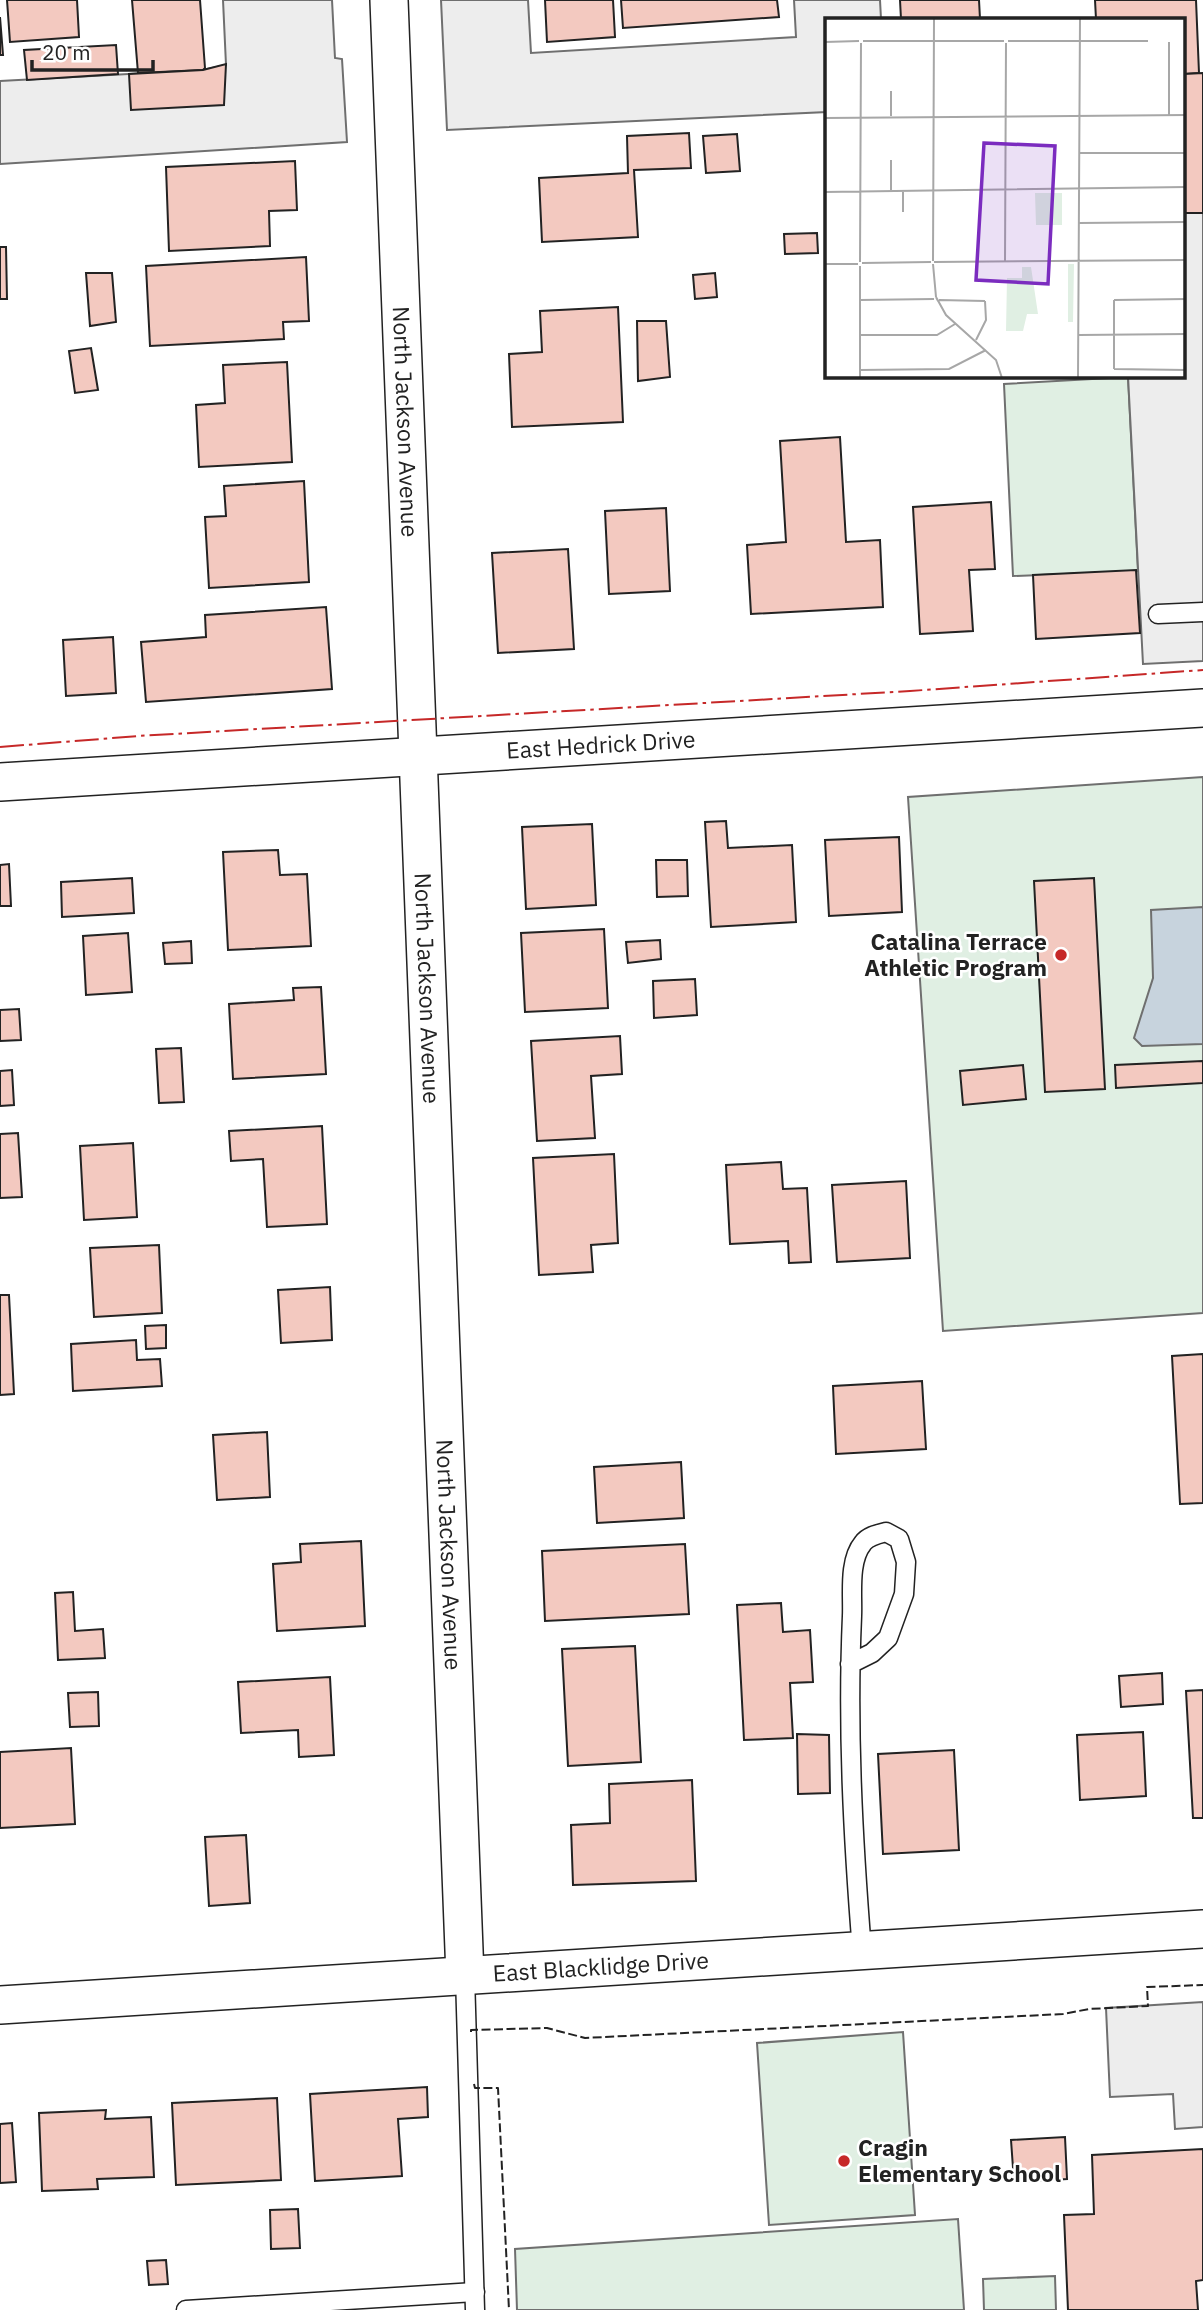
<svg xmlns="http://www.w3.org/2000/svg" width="1203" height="2310" font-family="'IBM Plex Sans',sans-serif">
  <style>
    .green { fill: #e0efe3; stroke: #6f6f6f; stroke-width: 2 }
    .parking { fill: #ededed; stroke: #6f6f6f; stroke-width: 2 }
    .water { fill: #c7d3dd; stroke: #6f6f6f; stroke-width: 2 }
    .building { fill: #f3c9c0; stroke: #222; stroke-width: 2 }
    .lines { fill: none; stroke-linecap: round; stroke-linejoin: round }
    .service-casing { stroke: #222; stroke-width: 21 }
    .minor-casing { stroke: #222; stroke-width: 40 }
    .service { stroke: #fff; stroke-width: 18 }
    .minor { stroke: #fff; stroke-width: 37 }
    .fence { stroke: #222; stroke-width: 2; stroke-dasharray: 9 3.5; stroke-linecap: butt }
    .power { stroke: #c62828; stroke-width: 2; stroke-dasharray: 24 5 3.5 5; stroke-linecap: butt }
    .poi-dot { fill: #c62828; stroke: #fff; stroke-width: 2.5 }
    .labels { text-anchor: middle; stroke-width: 5; stroke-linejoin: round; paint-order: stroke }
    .street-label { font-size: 23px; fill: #222; stroke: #fff }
    .poi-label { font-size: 23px; font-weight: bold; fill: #222; stroke: #fff; text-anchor: end }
    .inset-road { fill: none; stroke: #a7a7a7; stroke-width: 2 }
    .view { fill: #7b2cbf; fill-opacity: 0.15; stroke: #7b2cbf; stroke-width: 3.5 }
    .inset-edge { fill: none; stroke: #222; stroke-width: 3.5 }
  </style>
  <rect width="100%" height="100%" fill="#fff"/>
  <g class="green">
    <path d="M 1128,377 L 1138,571 L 1013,576 L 1004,384 Z"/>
    <path d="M 1203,777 L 1203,1313 L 943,1331 L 908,797 Z"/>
    <path d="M 903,2032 L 915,2215 L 769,2225 L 757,2043 Z"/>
    <path d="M 958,2219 L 964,2310 L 517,2310 L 515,2249 Z"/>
    <path d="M 1055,2276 L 1056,2310 L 984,2310 L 983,2279 Z"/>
  </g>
  <g class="parking">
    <path d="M 223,0 L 332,0 L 335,58 L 342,59 L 347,142 L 0,164 L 0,81 L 202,70 L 226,65 Z"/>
    <path d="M 441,0 L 528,0 L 531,53 L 796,37 L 794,0 L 880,0 L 881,19 L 827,19 L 827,112 L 447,130 Z"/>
    <path d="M 1184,213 L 1203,213 L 1203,661 L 1143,664 L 1128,376 L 1184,376 Z"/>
    <path d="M 1203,2002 L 1203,2127 L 1175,2129 L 1173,2094 L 1110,2097 L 1106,2008 Z"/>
  </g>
  <path class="water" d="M 1203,907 L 1203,1044 L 1142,1046 L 1134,1038 L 1153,978 L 1151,910 Z"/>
  <g class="building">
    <path d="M 7,0 L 77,0 L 79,37 L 10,42 Z"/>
    <path d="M 132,0 L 200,0 L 205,68 L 203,70 L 138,73 Z"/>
    <path d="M 545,0 L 613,0 L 615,37 L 547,42 Z"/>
    <path d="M 621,0 L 777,0 L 779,17 L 623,28 Z"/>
    <path d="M 900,0 L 979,0 L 980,19 L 901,19 Z"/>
    <path d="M 1095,0 L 1196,0 L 1199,73 L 1184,74 L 1184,19 L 1096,19 Z"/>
    <path d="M 0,17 L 3,55 L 0,55 Z"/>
    <path d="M 116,45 L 118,74 L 27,80 L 24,50 Z"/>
    <path d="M 226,64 L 224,105 L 131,110 L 129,74 L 203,70 Z"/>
    <path d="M 1203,73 L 1203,213 L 1184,213 L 1184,74 Z"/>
    <path d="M 689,133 L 691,168 L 634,170 L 638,237 L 542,242 L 539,178 L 628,173 L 627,136 Z"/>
    <path d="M 737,134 L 740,171 L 706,173 L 703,136 Z"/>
    <path d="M 295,161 L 297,210 L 269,211 L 270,246 L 169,251 L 166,167 Z"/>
    <path d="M 817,233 L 818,253 L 785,254 L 784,234 Z"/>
    <path d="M 0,247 L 6,247 L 7,299 L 0,299 Z"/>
    <path d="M 306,257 L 309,321 L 283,322 L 284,339 L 150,346 L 146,266 Z"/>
    <path d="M 86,273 L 112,273 L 116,322 L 90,326 Z"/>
    <path d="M 715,273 L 717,297 L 695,299 L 693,275 Z"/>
    <path d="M 618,307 L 623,422 L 512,427 L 509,354 L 542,352 L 540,311 Z"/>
    <path d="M 637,321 L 666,321 L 670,377 L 638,381 Z"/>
    <path d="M 91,348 L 98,390 L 75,393 L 69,351 Z"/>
    <path d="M 287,362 L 292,462 L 199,467 L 196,405 L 225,403 L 223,365 Z"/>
    <path d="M 840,437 L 846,542 L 880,540 L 883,607 L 751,614 L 747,545 L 786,542 L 780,441 Z"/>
    <path d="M 304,481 L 309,582 L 209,588 L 205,517 L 226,516 L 224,486 Z"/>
    <path d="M 991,502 L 995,569 L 969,570 L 973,631 L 920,634 L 913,507 Z"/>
    <path d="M 666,508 L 670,591 L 609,594 L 605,511 Z"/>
    <path d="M 568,549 L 574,649 L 498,653 L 492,553 Z"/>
    <path d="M 1136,570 L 1140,633 L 1036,639 L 1033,575 Z"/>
    <path d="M 326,607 L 332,689 L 146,702 L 141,642 L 206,637 L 205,615 Z"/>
    <path d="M 113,637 L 116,693 L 66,696 L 63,640 Z"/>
    <path d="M 726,821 L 728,848 L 792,845 L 796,922 L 711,927 L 705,822 Z"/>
    <path d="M 592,824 L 596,905 L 526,909 L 522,827 Z"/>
    <path d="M 899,837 L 902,912 L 829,916 L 825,840 Z"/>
    <path d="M 278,850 L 280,875 L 307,874 L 311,946 L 228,950 L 223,852 Z"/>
    <path d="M 656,860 L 687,860 L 688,896 L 657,897 Z"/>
    <path d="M 9,864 L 11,906 L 0,906 L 0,865 Z"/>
    <path d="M 132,878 L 134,913 L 62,917 L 61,882 Z"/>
    <path d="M 1094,878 L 1105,1089 L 1045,1092 L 1034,881 Z"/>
    <path d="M 604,929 L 608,1008 L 525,1012 L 521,933 Z"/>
    <path d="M 128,933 L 132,992 L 86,995 L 83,936 Z"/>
    <path d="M 660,940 L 661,959 L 628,963 L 626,942 Z"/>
    <path d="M 191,941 L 192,963 L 165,964 L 163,943 Z"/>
    <path d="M 695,979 L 697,1015 L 654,1018 L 653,981 Z"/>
    <path d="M 321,987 L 326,1074 L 233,1079 L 229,1004 L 294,1000 L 293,988 Z"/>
    <path d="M 19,1009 L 21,1040 L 0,1041 L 0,1010 Z"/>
    <path d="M 620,1036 L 622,1074 L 591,1076 L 595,1138 L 537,1141 L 531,1041 Z"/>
    <path d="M 181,1048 L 184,1102 L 159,1103 L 156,1049 Z"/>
    <path d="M 1203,1061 L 1203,1083 L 1116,1088 L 1115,1065 Z"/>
    <path d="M 1023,1065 L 1026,1099 L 963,1105 L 960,1071 Z"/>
    <path d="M 12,1070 L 14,1105 L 0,1106 L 0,1071 Z"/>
    <path d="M 322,1126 L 327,1224 L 267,1227 L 263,1159 L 231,1161 L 229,1131 Z"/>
    <path d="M 18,1133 L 22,1197 L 0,1198 L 0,1134 Z"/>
    <path d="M 133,1143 L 137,1217 L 84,1220 L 80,1146 Z"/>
    <path d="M 614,1154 L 618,1243 L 591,1245 L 593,1272 L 539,1275 L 533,1158 Z"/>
    <path d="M 781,1162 L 783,1189 L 807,1188 L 811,1262 L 789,1263 L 788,1241 L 730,1244 L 726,1165 Z"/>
    <path d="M 906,1181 L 910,1258 L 837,1262 L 832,1185 Z"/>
    <path d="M 159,1245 L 162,1313 L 94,1317 L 90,1248 Z"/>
    <path d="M 330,1287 L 332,1340 L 281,1343 L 278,1290 Z"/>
    <path d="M 0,1295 L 9,1295 L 14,1394 L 0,1395 Z"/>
    <path d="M 166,1325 L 166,1348 L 146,1349 L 145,1326 Z"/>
    <path d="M 136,1340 L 137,1360 L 160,1359 L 162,1386 L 73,1391 L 71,1344 Z"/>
    <path d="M 1203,1354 L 1203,1503 L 1180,1504 L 1172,1356 Z"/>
    <path d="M 922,1381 L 926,1449 L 836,1454 L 833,1386 Z"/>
    <path d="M 267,1432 L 270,1497 L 217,1500 L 213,1435 Z"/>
    <path d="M 681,1462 L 684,1518 L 597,1523 L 594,1467 Z"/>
    <path d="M 361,1541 L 365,1626 L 277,1631 L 273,1564 L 301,1562 L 300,1544 Z"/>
    <path d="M 685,1544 L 689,1614 L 545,1621 L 542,1551 Z"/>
    <path d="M 73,1592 L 75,1631 L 103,1629 L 105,1658 L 58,1660 L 55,1593 Z"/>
    <path d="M 781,1603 L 783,1632 L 810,1630 L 813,1682 L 790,1683 L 793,1738 L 744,1740 L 737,1605 Z"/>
    <path d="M 635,1646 L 641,1762 L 568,1766 L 562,1649 Z"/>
    <path d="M 1162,1673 L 1163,1704 L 1121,1707 L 1119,1676 Z"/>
    <path d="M 330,1677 L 334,1755 L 299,1757 L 298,1730 L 241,1733 L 238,1682 Z"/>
    <path d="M 1203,1690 L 1203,1818 L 1193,1818 L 1186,1691 Z"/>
    <path d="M 98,1692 L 99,1726 L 70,1727 L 68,1693 Z"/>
    <path d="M 1143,1732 L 1146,1796 L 1080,1800 L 1077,1735 Z"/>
    <path d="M 797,1734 L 829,1735 L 830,1793 L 798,1794 Z"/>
    <path d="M 71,1748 L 75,1824 L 0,1828 L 0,1752 Z"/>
    <path d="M 954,1750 L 959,1850 L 883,1854 L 878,1754 Z"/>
    <path d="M 692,1780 L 696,1881 L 573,1885 L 571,1825 L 610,1823 L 609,1784 Z"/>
    <path d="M 246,1835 L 250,1903 L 209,1906 L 205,1837 Z"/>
    <path d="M 427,2087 L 428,2117 L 398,2119 L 402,2176 L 315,2181 L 310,2094 Z"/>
    <path d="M 277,2098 L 281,2180 L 176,2185 L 172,2103 Z"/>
    <path d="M 106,2110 L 105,2119 L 151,2117 L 154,2177 L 97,2179 L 98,2189 L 42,2191 L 39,2113 Z"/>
    <path d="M 12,2123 L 16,2182 L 0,2183 L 0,2124 Z"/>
    <path d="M 1065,2137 L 1067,2179 L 1014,2182 L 1011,2140 Z"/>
    <path d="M 1203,2149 L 1203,2280 L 1196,2281 L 1198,2310 L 1068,2310 L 1064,2215 L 1094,2214 L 1092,2155 Z"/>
    <path d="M 298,2209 L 300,2248 L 271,2249 L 270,2210 Z"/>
    <path d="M 166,2260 L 168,2284 L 149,2285 L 147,2261 Z"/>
  </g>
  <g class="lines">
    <defs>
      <g id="service">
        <path d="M 1158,614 L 1203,612"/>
        <path d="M 850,1664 L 872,1653 L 888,1638 L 904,1594 L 906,1562 L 899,1539 L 886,1532 C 878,1534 868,1536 863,1543 C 848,1561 853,1595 852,1616 C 847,1728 853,1839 862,1951"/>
        <path d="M 465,1976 L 475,2310"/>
        <path d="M 186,2310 L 475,2292"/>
      </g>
      <g id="minor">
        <path id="s1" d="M 389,0 L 465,1976"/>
        <path id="s2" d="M 0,782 L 1203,708"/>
        <path id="s3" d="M 0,2005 L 1203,1929"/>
      </g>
    </defs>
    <use href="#service" class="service-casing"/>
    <use href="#minor" class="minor-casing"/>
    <use href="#service" class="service"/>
    <use href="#minor" class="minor"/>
    <g class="fence">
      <path d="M 471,2032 L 471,2030 L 547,2028 L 585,2038 L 1063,2014 L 1089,2009 L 1148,2006 L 1147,1987 L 1203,1985"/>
      <path d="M 474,2084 L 475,2088 L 498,2088 L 509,2310"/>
    </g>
    <path class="power" d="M 0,747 L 138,736 L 910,691 L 1203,670"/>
  </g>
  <g class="poi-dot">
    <circle cx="1061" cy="955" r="7"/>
    <circle cx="844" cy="2161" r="7"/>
  </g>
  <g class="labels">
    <g class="street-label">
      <text dy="8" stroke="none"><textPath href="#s1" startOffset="422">North Jackson Avenue</textPath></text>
      <text dy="8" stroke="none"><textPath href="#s2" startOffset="602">East Hedrick Drive</textPath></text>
      <text dy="8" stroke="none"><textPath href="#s1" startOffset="989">North Jackson Avenue</textPath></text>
      <text dy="8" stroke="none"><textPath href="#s1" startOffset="1556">North Jackson Avenue</textPath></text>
      <text dy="8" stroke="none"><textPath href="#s3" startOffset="602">East Blacklidge Drive</textPath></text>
    </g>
    <g class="poi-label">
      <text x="1047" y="950">Catalina Terrace<tspan x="1047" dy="26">Athletic Program</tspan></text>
      <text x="858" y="2156" text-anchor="start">Cragin<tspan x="858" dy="26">Elementary School</tspan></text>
    </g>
  </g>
  <g transform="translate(825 18)">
    <rect width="360" height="360" fill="#fff"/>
    <path d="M 210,175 L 237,175 L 237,207 L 211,207 ZM 243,246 L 249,246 L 248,304 L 243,304 ZM 197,249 L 206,249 L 213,296 L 202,296 L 198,313 L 181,313 L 182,260 L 197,260 Z" fill="#e0efe3"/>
    <path class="inset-road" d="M 38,23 L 179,23M 183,23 L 323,23M 0,24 L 34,23M 344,24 L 344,97M 66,73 L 66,98M 0,100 L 361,97M 255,135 L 361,135M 66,142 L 66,172M 78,172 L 78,194M 0,174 L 361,169M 254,205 L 361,204M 108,243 L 109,1M 35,244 L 36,25M 109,244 L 361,242M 180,244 L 181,25M 37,245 L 106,244M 0,246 L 33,246M 108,246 L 111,279M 35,282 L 109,281M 114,282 L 160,283M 289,282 L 361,281M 113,283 L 111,279 L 121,297 L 171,342 L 177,360M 35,317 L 112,317 L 130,306M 254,317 L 361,316M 151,322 L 161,302 L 160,283M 289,351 L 361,352M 289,351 L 289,282M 35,352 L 124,351 L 161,332M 35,360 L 35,248M 253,360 L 255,1"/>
    <path class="view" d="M 159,125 L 230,128 L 223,266 L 151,262 Z"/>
    <rect width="360" height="360" class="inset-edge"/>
  </g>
  <path d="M32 60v10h121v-10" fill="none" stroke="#222222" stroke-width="3.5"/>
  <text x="42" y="60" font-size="21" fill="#222222" stroke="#ffffff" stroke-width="5" paint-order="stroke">20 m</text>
</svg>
